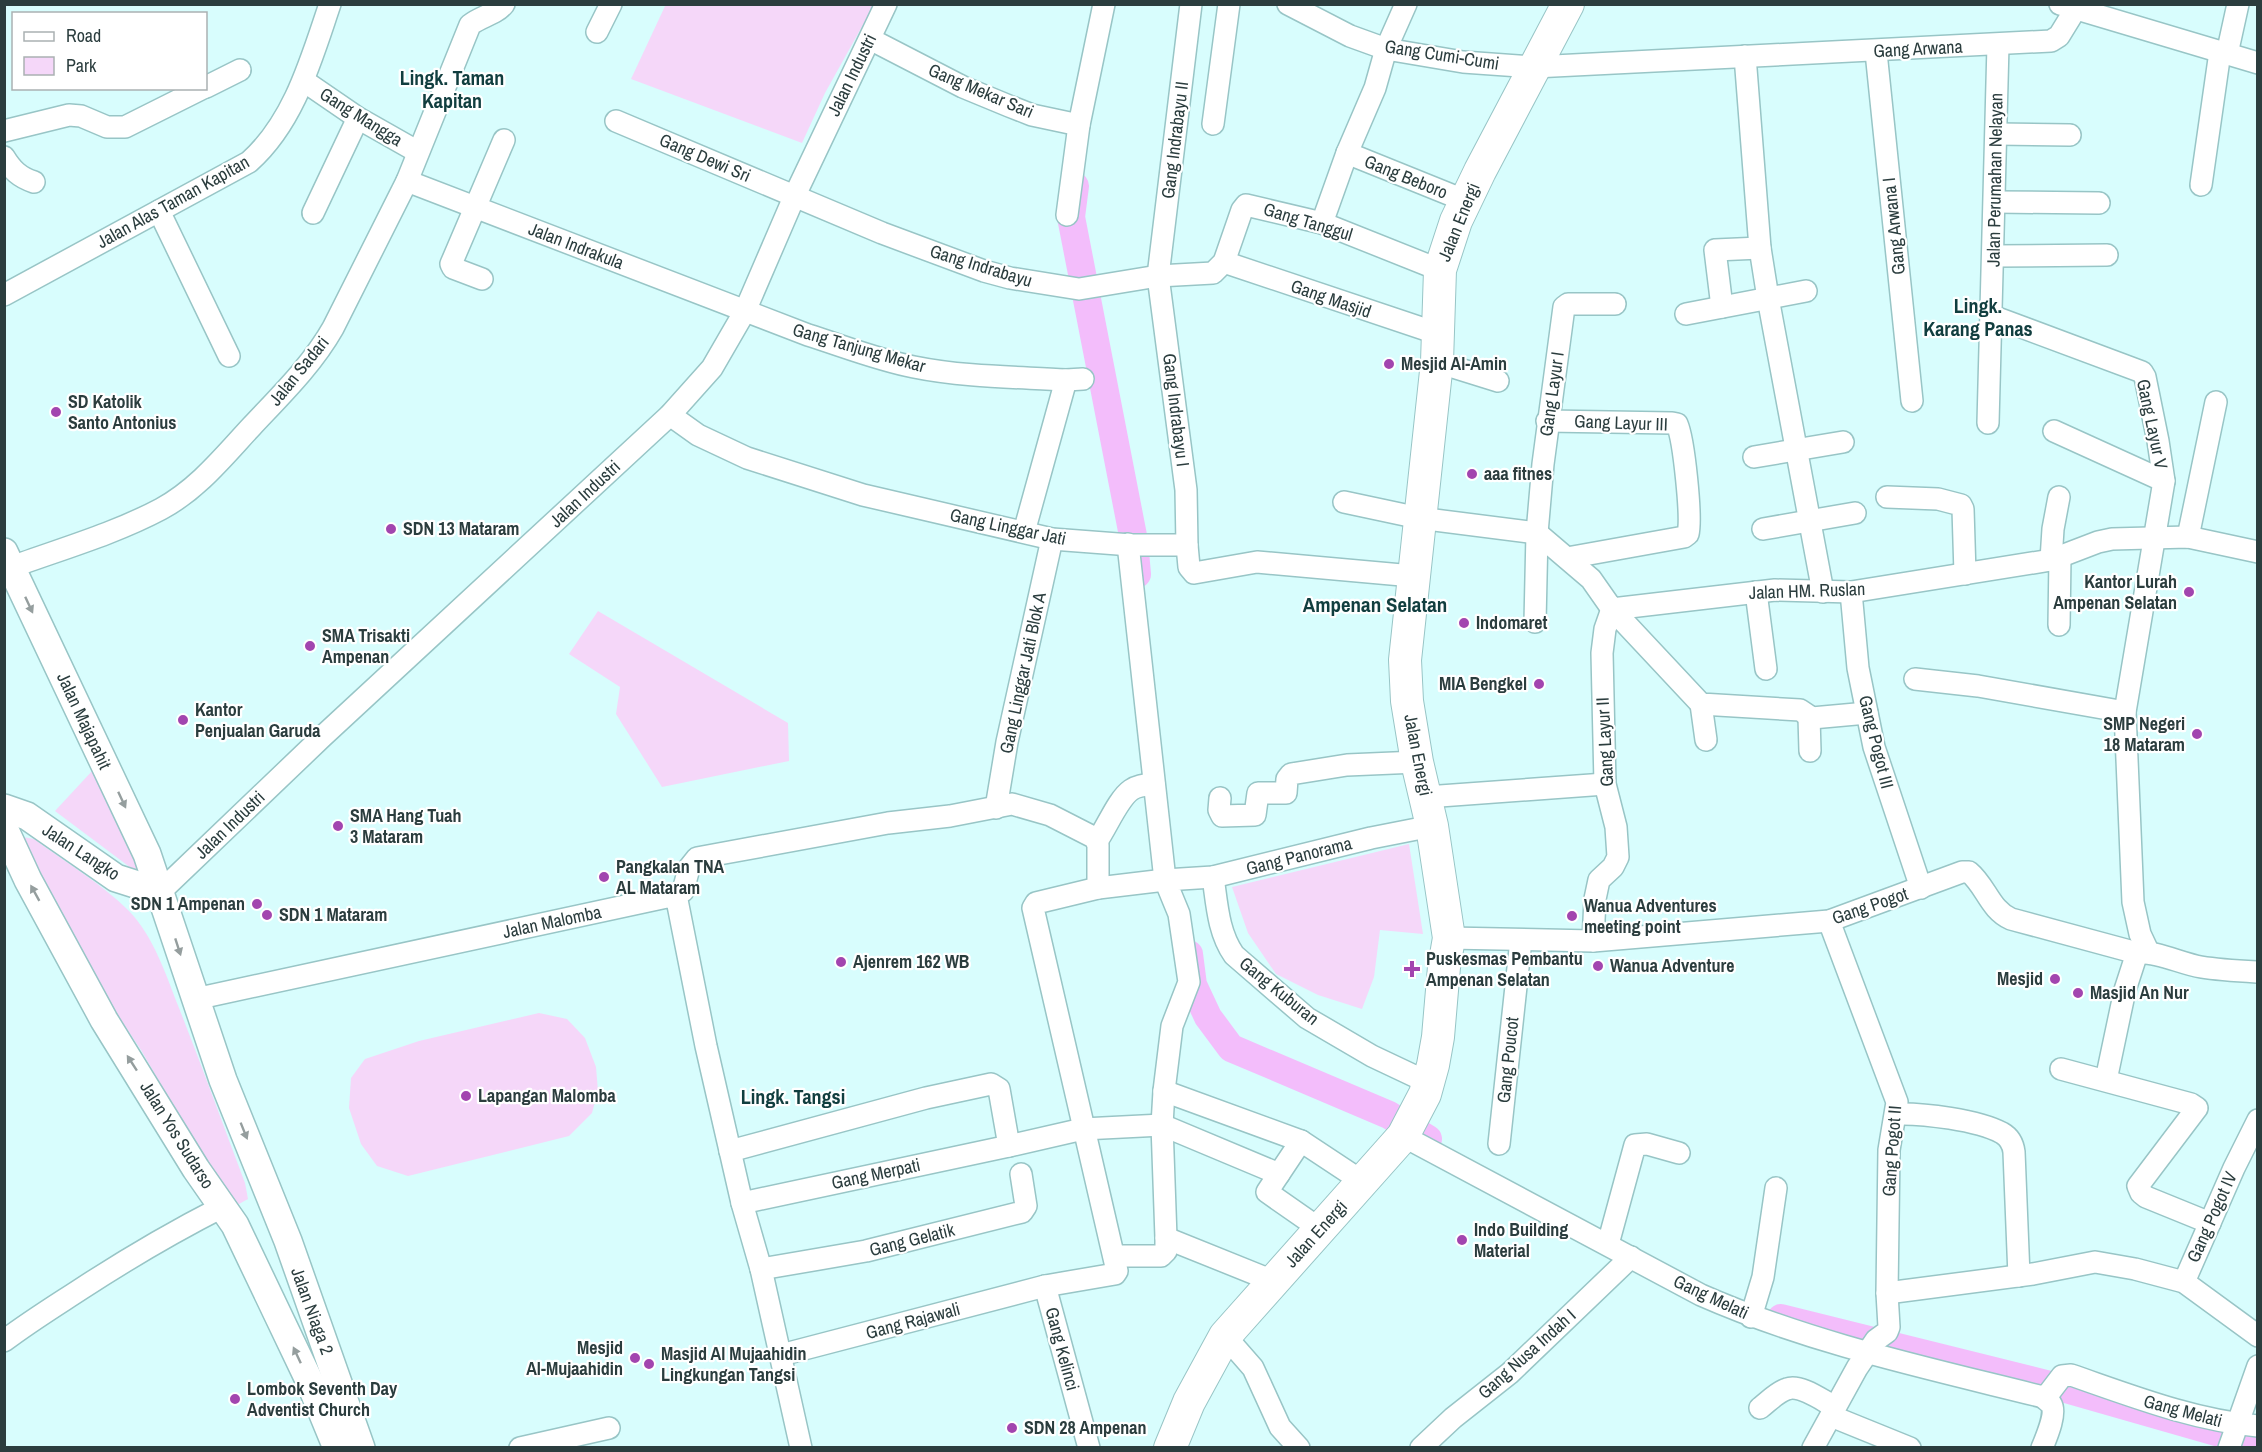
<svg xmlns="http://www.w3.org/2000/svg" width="2262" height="1452" font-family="'Archivo Narrow',sans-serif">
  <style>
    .green { fill: #f5d7f9 }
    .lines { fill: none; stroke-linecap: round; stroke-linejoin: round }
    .river { stroke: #f3bdfb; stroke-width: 28 }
    .minor-casing { stroke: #98c5c6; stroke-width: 24 }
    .major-casing { stroke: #98c5c6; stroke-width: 30 }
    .highway-casing { stroke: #98c5c6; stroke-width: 34 }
    .minor { stroke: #fff; stroke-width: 21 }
    .major { stroke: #fff; stroke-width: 27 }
    .highway { stroke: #fff; stroke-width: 32 }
    .oneway { fill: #959e9e }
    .poi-dot { fill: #a245af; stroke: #fff; stroke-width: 2 }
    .labels { text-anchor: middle; stroke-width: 4.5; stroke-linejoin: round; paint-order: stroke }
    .street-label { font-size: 18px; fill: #2b3d3e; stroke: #fff }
    .poi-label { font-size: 18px; font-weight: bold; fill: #2b3d3e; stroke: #fff; text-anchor: start }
    .neighbourhood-label { font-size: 20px; font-weight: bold; fill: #113e3f; stroke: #fff }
    .quarter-label { font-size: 21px; font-weight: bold; fill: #113e3f; stroke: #fff }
  </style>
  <rect width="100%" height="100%" fill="#d8fdfd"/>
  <g class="green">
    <path d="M 666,4 L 874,4 L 874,5 L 825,93 L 802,143 L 631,79 Z"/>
    <path d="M 598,611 L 788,723 L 789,761 L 662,787 L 616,714 L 620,687 L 569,654 Z"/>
    <path d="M 93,770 L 143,877 L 55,811 Z"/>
    <path d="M 23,837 L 34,839 C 65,862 101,883 129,911 C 154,937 166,975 179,1008 C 202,1066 223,1125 245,1183 L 248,1199 L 239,1204 L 235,1203 L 195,1144 L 141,1050 L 98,986 L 20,840 Z"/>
    <path d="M 1409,844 L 1423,934 L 1380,930 L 1374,977 L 1362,1009 L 1318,995 L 1276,974 L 1248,933 L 1232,887 Z"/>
    <path d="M 539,1013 L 567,1019 L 585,1038 L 596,1067 L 598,1091 L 592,1113 L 569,1136 L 408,1176 L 377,1166 L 361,1144 L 349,1108 L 351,1078 L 365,1059 L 419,1041 Z"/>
  </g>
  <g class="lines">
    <g class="river">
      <path d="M 1075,186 L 1071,217 L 1134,541 L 1137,574"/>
      <path d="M 1189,954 L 1193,985 L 1208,1017 L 1231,1048 L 1389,1115 L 1428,1139"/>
      <path d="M 1781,1318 L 2066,1389 L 2258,1444"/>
    </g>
    <defs>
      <g id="minor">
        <path d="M 1288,4 L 1350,36 L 1386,49 L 1463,62 L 1534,67 L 2051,41 L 2059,36 L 2075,10"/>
        <path d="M 2060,4 L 2258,63"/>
        <path d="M 597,32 L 611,4"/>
        <path d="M 870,39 L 963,87 L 1009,106 L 1032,115 L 1079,125 L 1067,215"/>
        <path d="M 1876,52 L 1912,401"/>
        <path d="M 2227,54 L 2238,4"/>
        <path d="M 1745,56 L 1760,248 L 1768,298 L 1823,592"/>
        <path d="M 304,81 L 358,118 L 418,152"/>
        <path d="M 206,87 L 240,70"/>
        <path d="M 616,121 L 882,233 L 984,271 L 1010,278 L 1079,289 L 1158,276 L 1213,273 L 1224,262 L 1242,210 L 1246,205 L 1322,223 L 1440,270"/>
        <path d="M 1213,124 L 1229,4"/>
        <path d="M 1079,125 L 1104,4"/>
        <path d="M 4,131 L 69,115 L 81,116 L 107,127 L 125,127 L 203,88"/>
        <path d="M 1997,134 L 2070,135"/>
        <path d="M 1347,153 L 1466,201"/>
        <path d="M 4,157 C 12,170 19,177 34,182"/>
        <path d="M 407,181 L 808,335 C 843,346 878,360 914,367 C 963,377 1016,377 1066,380 L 1083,379"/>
        <path d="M 2201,185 L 2220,52"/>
        <path d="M 1995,202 L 2099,203"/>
        <path d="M 159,211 L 229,356"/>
        <path d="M 313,213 L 358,118"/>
        <path d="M 1322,223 L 1347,153 L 1375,88 L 1386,49 L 1406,4"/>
        <path d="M 1994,256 L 2107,255"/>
        <path d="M 1224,262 L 1439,334"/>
        <path d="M 482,279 L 453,268 L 451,264 L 504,140"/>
        <path d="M 4,295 L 249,162 C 294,122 311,60 330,4"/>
        <path d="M 1722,307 L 1715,250 L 1760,248"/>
        <path d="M 1686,314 L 1806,291"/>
        <path d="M 1992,316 L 2142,372 L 2145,377 L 2158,441 L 2164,481 L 2125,712 L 2133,902 L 2140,934 L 2148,951"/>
        <path d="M 1437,362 L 1498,381"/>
        <path d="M 670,415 L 698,435 L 747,458 L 863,495 L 1052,539 L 1131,545 L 1187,545 L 1189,567 L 1194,573 L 1257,562 L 1413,576"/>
        <path d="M 1547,421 L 1672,423 L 1677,424 C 1684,440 1692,518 1688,534 L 1684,537 L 1567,558"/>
        <path d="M 1988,423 L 1998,45"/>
        <path d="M 2054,431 L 2164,481"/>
        <path d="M 1754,457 L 1843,442"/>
        <path d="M 1887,497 L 1938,499 L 1961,505 L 1963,509 L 1965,574"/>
        <path d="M 1344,502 L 1419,518 L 1537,533 L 1591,579 L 1612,609 L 1775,590 L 1851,592 L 2051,560 L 2098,542 L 2112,539 L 2188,537 L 2258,552"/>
        <path d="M 1763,529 L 1855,513"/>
        <path d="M 1024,532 L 1066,380"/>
        <path d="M 2188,537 L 2216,402"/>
        <path d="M 1187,545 L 1186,490 L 1158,276 L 1191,4"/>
        <path d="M 2051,560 L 2053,529 L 2059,497"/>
        <path d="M 12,567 C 61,549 114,534 161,509 C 198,489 224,456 252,426 C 281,395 312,365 333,328 L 407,181 L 470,25 C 481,16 495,15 504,4"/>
        <path d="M 1756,592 L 1766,669"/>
        <path d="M 1851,592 L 1858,668 L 1874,747 L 1921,888"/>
        <path d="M 1535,622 L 1537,533 L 1543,464 L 1564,307 L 1568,304 L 1615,304"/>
        <path d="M 2059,625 L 2060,557"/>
        <path d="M 1915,679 L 1978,686 L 2125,712"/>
        <path d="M 1701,704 L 1706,740"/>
        <path d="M 1809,717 L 1810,751"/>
        <path d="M 1426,797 L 1605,784"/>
        <path d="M 1220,798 L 1219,810 L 1222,816 L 1255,815 L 1258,793 L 1286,793 L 1287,779 L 1291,774 L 1347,765 L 1417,762"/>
        <path d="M 996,808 L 1007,742 L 1052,539"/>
        <path d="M 1097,841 C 1107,827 1118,799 1131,790 C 1138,785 1146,785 1154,784"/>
        <path d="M 1213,877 C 1217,904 1218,932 1234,955 L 1307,1018 L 1372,1056 L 1427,1082"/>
        <path d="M 1098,888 L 1165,880 L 1128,544"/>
        <path d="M 160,892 L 322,737 L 670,415 L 712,368 L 745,311 L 795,195 L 886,4"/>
        <path d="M 676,895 L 683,891 L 689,868 L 697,858 L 888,823 L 950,816 L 1012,804 L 1050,815 L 1095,838 L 1098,845 L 1098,888 L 1036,903 L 1033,908 L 1117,1271 L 1115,1274 L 1045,1286 L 781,1355"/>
        <path d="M 1449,938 L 1593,941 L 1829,921 L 1962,872 L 1969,872 C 1986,886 1990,910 2011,919 L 2137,953 C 2154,950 2182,964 2201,967 C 2219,970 2239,971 2258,972"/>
        <path d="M 1593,941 L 1595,899 L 1599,880 L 1613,867 L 1618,857 L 1616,827 L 1605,784 L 1602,653 L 1605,629 L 1612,609 L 1701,704 L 1800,710 L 1812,718 L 1867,713"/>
        <path d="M 195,999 L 676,895 L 706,1046 L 742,1203 L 761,1269 L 801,1448"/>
        <path d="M 2061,1069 L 2191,1104 L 2197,1108 L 2138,1186 L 2141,1193 L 2146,1197 L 2210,1223"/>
        <path d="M 2106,1080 L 2125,990 L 2137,953"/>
        <path d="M 1164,1091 L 1301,1141 L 1363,1182"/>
        <path d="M 1896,1114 C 1923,1113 1978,1120 2002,1133 C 2009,1137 2013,1144 2014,1152 L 2019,1276"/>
        <path d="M 1403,1136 L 1701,1295 C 1810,1343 1927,1368 2043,1397 C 2044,1398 2050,1403 2051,1404 C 2057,1413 2046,1438 2042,1448"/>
        <path d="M 1301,1141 L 1267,1192 L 1320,1229"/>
        <path d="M 1499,1144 L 1521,940"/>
        <path d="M 730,1151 L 926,1098 L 991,1084 L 999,1089 L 1009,1146"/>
        <path d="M 742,1203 L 1009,1146 L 1083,1129 L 1162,1125 L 1279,1174"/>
        <path d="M 1166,1238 L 1162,1125 L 1164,1091 L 1172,1026 L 1189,982 L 1179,914 L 1165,880 L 1213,877 L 1371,838 L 1432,826"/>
        <path d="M 1608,1244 L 1635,1145 L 1647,1144 L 1679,1153"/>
        <path d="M 1115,1256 L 1161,1256 L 1166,1251 L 1166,1238 L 1273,1281"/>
        <path d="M 761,1269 L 866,1251 L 1022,1212 L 1026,1206 L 1021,1174"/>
        <path d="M 2184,1282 L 2234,1168 L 2258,1120"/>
        <path d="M 1045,1286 L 1089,1448"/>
        <path d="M 1887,1293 L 2033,1274 L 2095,1262 L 2135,1269 L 2184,1282 L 2258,1336"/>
        <path d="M 1751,1317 L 1763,1277 L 1776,1188"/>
        <path d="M 1225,1336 L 1253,1368 L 1280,1427 L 1299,1448"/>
        <path d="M 4,1341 C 29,1322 55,1306 81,1289 C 127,1259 173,1232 222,1207"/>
        <path d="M 2043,1397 L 2049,1393 L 2062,1376 L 2071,1375 C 2132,1396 2193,1420 2258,1426"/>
        <path d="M 1760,1408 C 1768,1402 1777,1392 1787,1389 C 1801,1384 1823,1401 1835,1407"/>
        <path d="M 1831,1416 L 1910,1448"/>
        <path d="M 520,1448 L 609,1428"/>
        <path d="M 1421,1448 L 1453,1418 L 1510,1373 L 1631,1257"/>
        <path d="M 1813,1448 L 1857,1368 L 1876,1340 L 1887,1332 L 1889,1327 L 1887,1293 L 1889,1150 L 1897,1102 L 1829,921"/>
        <path d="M 2229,1448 L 2258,1366"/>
      </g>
      <g id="major">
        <path d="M 4,552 L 147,854 L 223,1080 L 288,1241 L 361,1448"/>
        <path d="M 4,808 L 27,816 L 116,878 L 160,892"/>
        <path d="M 4,828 L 28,880 L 104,1020 L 196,1169 L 235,1225 L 309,1380 L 337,1448"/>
      </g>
      <path id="highway" d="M 1170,1448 L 1189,1402 L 1225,1336 L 1403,1136 L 1425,1094 L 1433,1065 L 1438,1037 L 1444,967 L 1449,938 L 1432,826 L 1417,762 L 1407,701 L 1405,660 L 1437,362 L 1440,270 L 1456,221 L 1480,171 L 1568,4"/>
    </defs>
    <use href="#minor" class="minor-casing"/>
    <use href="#major" class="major-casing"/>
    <use href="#highway" class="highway-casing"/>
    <use href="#minor" class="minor"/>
    <use href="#major" class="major"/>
    <use href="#highway" class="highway"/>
  </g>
  <defs><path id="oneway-solid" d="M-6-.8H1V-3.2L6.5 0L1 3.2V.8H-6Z" transform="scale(1.5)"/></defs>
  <g class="oneway">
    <use href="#oneway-solid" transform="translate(29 605) rotate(65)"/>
    <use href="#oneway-solid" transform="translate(122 800) rotate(65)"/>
    <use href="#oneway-solid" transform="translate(35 893) rotate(-119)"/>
    <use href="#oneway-solid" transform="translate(178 947) rotate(72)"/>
    <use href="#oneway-solid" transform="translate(132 1063) rotate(-123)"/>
    <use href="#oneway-solid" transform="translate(244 1131) rotate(68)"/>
    <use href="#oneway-solid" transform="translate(297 1355) rotate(-115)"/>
  </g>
  <g class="poi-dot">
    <circle cx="1389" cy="364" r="6"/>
    <circle cx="56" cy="412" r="6"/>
    <circle cx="1472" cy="474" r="6"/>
    <circle cx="391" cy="529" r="6"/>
    <circle cx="2189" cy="592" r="6"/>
    <circle cx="1464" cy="623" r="6"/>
    <circle cx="310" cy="646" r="6"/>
    <circle cx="1539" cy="684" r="6"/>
    <circle cx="183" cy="720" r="6"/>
    <circle cx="2197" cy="734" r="6"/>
    <circle cx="338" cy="826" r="6"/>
    <circle cx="604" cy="877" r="6"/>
    <circle cx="257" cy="904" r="6"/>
    <circle cx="267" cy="915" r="6"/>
    <circle cx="1572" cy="916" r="6"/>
    <circle cx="841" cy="962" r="6"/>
    <circle cx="1598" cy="966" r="6"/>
    <path d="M1409 960h6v6h6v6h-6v6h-6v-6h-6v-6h6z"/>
    <circle cx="2055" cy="979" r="6"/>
    <circle cx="2078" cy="993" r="6"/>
    <circle cx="466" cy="1096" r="6"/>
    <circle cx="1462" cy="1240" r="6"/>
    <circle cx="635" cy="1358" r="6"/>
    <circle cx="649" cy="1364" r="6"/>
    <circle cx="235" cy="1399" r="6"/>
    <circle cx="1012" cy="1428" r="6"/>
  </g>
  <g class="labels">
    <g class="street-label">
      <text transform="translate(1918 49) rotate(-3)" y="6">Gang Arwana</text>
      <text transform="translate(1442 55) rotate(9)" y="6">Gang Cumi-Cumi</text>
      <text transform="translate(852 75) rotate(-64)" y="6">Jalan Industri</text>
      <text transform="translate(981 91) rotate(23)" y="6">Gang Mekar Sari</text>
      <text transform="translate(361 117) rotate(32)" y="6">Gang Mangga</text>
      <text transform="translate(1175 140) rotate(-83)" y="6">Gang Indrabayu II</text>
      <text transform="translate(705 158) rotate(23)" y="6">Gang Dewi Sri</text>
      <text transform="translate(1406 177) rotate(22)" y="6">Gang Beboro</text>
      <text transform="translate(1995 180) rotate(-89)" y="6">Jalan Perumahan Nelayan</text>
      <text transform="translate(173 202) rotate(-29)" y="6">Jalan Alas Taman Kapitan</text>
      <text transform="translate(1308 222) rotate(17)" y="6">Gang Tanggul</text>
      <text transform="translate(1459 222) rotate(-68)" y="6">Jalan Energi</text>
      <text transform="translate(1894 226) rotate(-96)" y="6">Gang Arwana I</text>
      <text transform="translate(576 246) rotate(21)" y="6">Jalan Indrakula</text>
      <text transform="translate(981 266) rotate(17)" y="6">Gang Indrabayu</text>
      <text transform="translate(1331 299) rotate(19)" y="6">Gang Masjid</text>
      <text transform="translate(859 348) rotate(16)" y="6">Gang Tanjung Mekar</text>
      <text transform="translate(299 371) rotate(-51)" y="6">Jalan Sadari</text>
      <text transform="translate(1552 394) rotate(-82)" y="6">Gang Layur I</text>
      <text transform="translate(1176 410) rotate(83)" y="6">Gang Indrabayu I</text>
      <text transform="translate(1621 423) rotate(2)" y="6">Gang Layur III</text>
      <text transform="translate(2152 424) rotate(78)" y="6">Gang Layur V</text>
      <text transform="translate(585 494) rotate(-43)" y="6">Jalan Industri</text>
      <text transform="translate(1008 527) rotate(12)" y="6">Gang Linggar Jati</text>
      <text transform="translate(1807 591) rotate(-2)" y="6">Jalan HM. Ruslan</text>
      <text transform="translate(1023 673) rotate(-78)" y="6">Gang Linggar Jati Blok A</text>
      <text transform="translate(84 721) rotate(65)" y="6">Jalan Majapahit</text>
      <text transform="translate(1605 742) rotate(-93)" y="6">Gang Layur II</text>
      <text transform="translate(1876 742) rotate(76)" y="6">Gang Pogot III</text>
      <text transform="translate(1418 755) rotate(79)" y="6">Jalan Energi</text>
      <text transform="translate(230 825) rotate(-44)" y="6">Jalan Industri</text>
      <text transform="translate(81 852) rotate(33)" y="6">Jalan Langko</text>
      <text transform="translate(1299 856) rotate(-14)" y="6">Gang Panorama</text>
      <text transform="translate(1870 906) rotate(-19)" y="6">Gang Pogot</text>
      <text transform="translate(552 922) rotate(-12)" y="6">Jalan Malomba</text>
      <text transform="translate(1279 991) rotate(39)" y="6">Gang Kuburan</text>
      <text transform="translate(1508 1060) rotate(-84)" y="6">Gang Poucot</text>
      <text transform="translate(177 1135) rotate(58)" y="6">Jalan Yos Sudarso</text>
      <text transform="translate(1892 1151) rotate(-86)" y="6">Gang Pogot II</text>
      <text transform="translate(876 1174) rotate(-12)" y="6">Gang Merpati</text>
      <text transform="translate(2212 1217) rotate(-66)" y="6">Gang Pogot IV</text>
      <text transform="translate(1316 1234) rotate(-48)" y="6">Jalan Energi</text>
      <text transform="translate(912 1240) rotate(-14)" y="6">Gang Gelatik</text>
      <text transform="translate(1711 1297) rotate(25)" y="6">Gang Melati</text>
      <text transform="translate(312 1311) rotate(70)" y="6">Jalan Niaga 2</text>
      <text transform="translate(913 1321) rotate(-15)" y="6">Gang Rajawali</text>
      <text transform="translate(1062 1349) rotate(75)" y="6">Gang Kelinci</text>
      <text transform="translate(1527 1354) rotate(-42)" y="6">Gang Nusa Indah I</text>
      <text transform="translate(2183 1411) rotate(15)" y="6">Gang Melati</text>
    </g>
    <g class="poi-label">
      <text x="1401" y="370">Mesjid Al-Amin</text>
      <text x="68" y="408">SD Katolik<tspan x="68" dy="21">Santo Antonius</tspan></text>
      <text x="1484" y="480">aaa fitnes</text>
      <text x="403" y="535">SDN 13 Mataram</text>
      <text x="2177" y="588" text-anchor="end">Kantor Lurah<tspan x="2177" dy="21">Ampenan Selatan</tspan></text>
      <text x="1476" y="629">Indomaret</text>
      <text x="322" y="642">SMA Trisakti<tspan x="322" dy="21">Ampenan</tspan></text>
      <text x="1527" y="690" text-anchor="end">MIA Bengkel</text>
      <text x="195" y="716">Kantor<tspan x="195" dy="21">Penjualan Garuda</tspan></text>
      <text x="2185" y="730" text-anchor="end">SMP Negeri<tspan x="2185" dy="21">18 Mataram</tspan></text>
      <text x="350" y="822">SMA Hang Tuah<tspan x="350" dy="21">3 Mataram</tspan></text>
      <text x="616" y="873">Pangkalan TNA<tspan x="616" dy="21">AL Mataram</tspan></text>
      <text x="245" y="910" text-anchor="end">SDN 1 Ampenan</text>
      <text x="1584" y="912">Wanua Adventures<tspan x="1584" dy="21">meeting point</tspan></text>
      <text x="279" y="921">SDN 1 Mataram</text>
      <text x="1426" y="965">Puskesmas Pembantu<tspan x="1426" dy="21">Ampenan Selatan</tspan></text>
      <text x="853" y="968">Ajenrem 162 WB</text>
      <text x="1610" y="972">Wanua Adventure</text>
      <text x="2043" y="985" text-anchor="end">Mesjid</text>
      <text x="2090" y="999">Masjid An Nur</text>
      <text x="478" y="1102">Lapangan Malomba</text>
      <text x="1474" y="1236">Indo Building<tspan x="1474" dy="21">Material</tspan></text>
      <text x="623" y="1354" text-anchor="end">Mesjid<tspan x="623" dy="21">Al-Mujaahidin</tspan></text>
      <text x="661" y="1360">Masjid Al Mujaahidin<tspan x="661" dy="21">Lingkungan Tangsi</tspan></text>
      <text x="247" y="1395">Lombok Seventh Day<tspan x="247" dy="21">Adventist Church</tspan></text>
      <text x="1024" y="1434">SDN 28 Ampenan</text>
    </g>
    <g class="neighbourhood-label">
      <text x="452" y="85">Lingk. Taman<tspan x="452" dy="23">Kapitan</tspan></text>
      <text x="1978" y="313">Lingk.<tspan x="1978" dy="23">Karang Panas</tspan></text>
      <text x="793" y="1104">Lingk. Tangsi</text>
    </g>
    <g class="quarter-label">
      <text x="1375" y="612">Ampenan Selatan</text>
    </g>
  </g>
  <rect width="2262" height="1452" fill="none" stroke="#2b3d3e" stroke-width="12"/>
  <rect x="12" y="12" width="195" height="78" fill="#ffffff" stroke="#aab1b2" stroke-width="1.5"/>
  <rect x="24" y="32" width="30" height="9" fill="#ffffff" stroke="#aab1b2" stroke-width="1.5"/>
  <text x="66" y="42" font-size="18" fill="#2b3d3e">Road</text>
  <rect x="24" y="57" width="30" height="18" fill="#f5d7f9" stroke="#aab1b2" stroke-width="1.5"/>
  <text x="66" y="72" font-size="18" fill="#2b3d3e">Park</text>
</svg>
